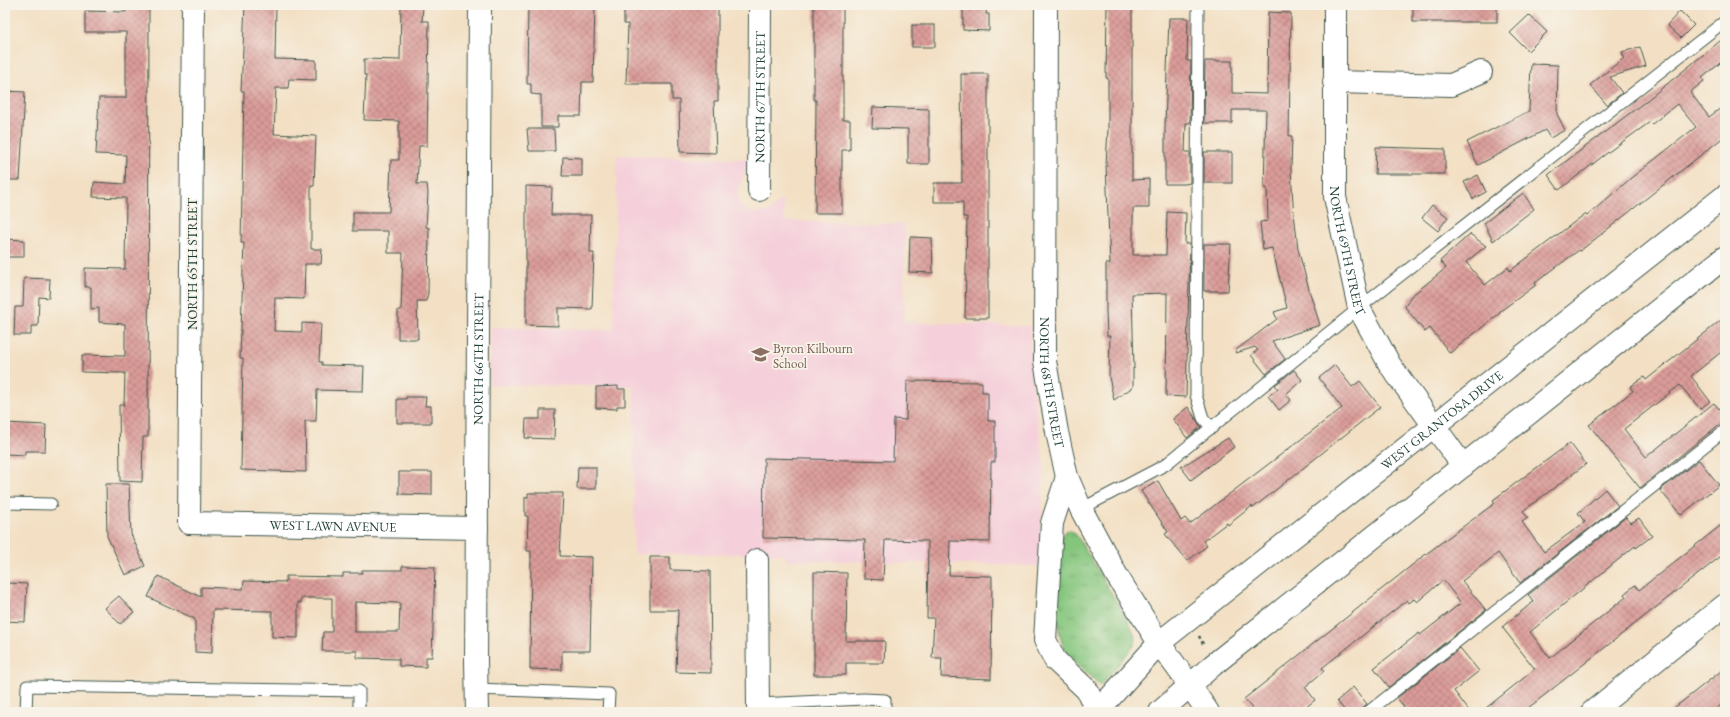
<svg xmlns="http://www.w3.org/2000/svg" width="1730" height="717" font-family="'EB Garamond',serif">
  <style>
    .built { fill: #f5cfda }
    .grass { fill: url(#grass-tufts); stroke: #528258 }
    .building { fill: url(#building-cross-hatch); fill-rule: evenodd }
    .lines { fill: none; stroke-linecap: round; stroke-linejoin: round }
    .service-casing { stroke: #3f554a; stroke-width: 13 }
    .minor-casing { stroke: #3f554a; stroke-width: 24 }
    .tertiary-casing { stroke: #3f554a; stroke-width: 24 }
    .path { stroke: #3f554a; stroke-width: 2.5; stroke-dasharray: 3 3; stroke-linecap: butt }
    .service { stroke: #fff; stroke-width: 11 }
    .minor { stroke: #fff; stroke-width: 22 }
    .tertiary { stroke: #fff; stroke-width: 22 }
    .labels { text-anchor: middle; stroke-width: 3.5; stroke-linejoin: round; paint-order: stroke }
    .street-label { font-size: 13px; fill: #1f3d34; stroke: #f7f3e8 }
    .education-label { font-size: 13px; fill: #785e54; stroke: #f7f3e8; text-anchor: start }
  </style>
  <defs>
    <pattern id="grass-tufts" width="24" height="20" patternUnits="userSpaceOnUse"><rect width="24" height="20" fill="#85c67d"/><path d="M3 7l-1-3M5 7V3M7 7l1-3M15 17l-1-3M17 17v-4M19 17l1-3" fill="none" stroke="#6ca267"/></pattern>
    <pattern id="building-cross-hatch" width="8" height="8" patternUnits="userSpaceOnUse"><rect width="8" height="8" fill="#db9c99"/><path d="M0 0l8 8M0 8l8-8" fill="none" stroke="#b1807e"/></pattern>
  </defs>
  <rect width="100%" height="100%" fill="#f7f3e8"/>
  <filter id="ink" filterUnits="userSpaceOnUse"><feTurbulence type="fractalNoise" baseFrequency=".025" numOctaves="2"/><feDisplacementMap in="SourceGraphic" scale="8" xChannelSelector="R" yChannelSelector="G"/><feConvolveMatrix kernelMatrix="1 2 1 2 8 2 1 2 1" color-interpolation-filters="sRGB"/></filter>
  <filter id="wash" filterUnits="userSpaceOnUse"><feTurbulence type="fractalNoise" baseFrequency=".012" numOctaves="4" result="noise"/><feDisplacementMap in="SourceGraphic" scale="16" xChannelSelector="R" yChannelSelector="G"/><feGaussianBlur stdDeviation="0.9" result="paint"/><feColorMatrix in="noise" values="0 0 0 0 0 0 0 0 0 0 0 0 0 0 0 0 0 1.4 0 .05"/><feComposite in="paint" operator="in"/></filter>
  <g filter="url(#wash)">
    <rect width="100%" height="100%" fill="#f3e0c4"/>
    <path class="built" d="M 617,155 L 748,159 L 748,165 L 737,191 L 739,202 L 745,209 L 753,213 L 769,212 L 780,201 L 784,203 L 784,221 L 905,224 L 904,322 L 1030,326 L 1033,388 L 1044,466 L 1039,566 L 786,560 L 785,554 L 634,554 L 634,386 L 490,385 L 491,327 L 613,330 Z"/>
    <path class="grass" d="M 1067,530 L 1074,532 L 1079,539 L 1131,626 L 1136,639 L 1134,646 L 1100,686 C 1092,675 1078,668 1069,656 C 1048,629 1062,569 1062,536 Z"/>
    <g id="blocks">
      <g class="building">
        <path d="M 126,5 L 149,5 L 148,437 L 143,437 L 142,482 L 120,481 L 119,405 L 124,405 L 125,373 L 82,372 L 82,355 L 125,356 L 125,324 L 99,322 L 99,308 L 91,309 L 91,287 L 85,287 L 85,268 L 125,269 L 126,198 L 93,197 L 94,182 L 125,184 L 126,155 L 96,154 L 99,98 L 126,98 L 126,32 L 85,32 L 85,11 L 126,12 Z"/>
        <path d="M 245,5 L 276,5 L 275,59 L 316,60 L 316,80 L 289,79 L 288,88 L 276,88 L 274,134 L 316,136 L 314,186 L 311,186 L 311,249 L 322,249 L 321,264 L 305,264 L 304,299 L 275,298 L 274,331 L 302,332 L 302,323 L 321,324 L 319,362 L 322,362 L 322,365 L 364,366 L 363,391 L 317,390 L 316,421 L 305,421 L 306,472 L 241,470 L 243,358 L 240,358 L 244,243 L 241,243 L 244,91 L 241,91 Z"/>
        <path d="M 401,5 L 423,5 L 422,21 L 429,21 L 427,146 L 419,146 L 417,184 L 427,184 L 428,193 L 426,227 L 429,228 L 428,293 L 426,301 L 417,301 L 418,339 L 398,339 L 398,310 L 401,310 L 403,253 L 388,253 L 388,231 L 353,231 L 353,212 L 389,212 L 391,160 L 399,160 L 399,121 L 364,120 L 366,75 L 364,75 L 364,59 L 400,60 Z"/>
        <path d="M 528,5 L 595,5 L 593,82 L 582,82 L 581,116 L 558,116 L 558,127 L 541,127 L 541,95 L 531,94 L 531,84 L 527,84 Z"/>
        <path d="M 624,5 L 718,5 L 718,101 L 714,101 L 716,153 L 680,152 L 679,100 L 672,100 L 672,84 L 626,84 L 628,24 L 624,24 Z"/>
        <path d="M 814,5 L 843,5 L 843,120 L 850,120 L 850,150 L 842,150 L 842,213 L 815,213 L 816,100 L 814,100 Z"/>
        <path d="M 963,5 L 987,5 L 986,14 L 989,14 L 989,31 L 963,30 Z"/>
        <path d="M 1107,5 L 1132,5 L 1132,180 L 1149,179 L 1149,208 L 1133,208 L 1133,255 L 1166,255 L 1167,212 L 1186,213 L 1185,244 L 1190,244 L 1186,397 L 1166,396 L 1167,293 L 1132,294 L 1134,369 L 1133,368 L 1133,387 L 1114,400 L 1109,377 L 1110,336 L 1107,336 L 1106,311 L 1106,264 L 1110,264 L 1106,164 L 1108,129 L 1108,78 L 1106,78 Z"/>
        <rect x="1413" y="5" width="84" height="17"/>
        <path d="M 1680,11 L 1694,25 L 1681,38 L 1667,25 Z"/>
        <path d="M 1268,12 L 1291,13 L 1289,136 L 1292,136 L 1291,169 L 1293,204 L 1298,249 L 1310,293 L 1320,325 L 1272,341 L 1285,359 L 1266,374 L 1251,355 L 1258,350 L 1255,347 L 1236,353 L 1235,351 L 1277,319 L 1274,312 L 1287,308 L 1272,248 L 1263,250 L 1260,222 L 1268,221 L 1267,188 L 1264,188 L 1266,110 L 1232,110 L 1232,123 L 1204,123 L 1205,61 L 1232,61 L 1232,93 L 1267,94 Z"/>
        <path d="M 1529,15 L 1547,32 L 1528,51 L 1510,33 Z"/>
        <path d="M 1169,18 L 1188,18 L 1187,61 L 1191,61 L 1190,123 L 1186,123 L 1185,152 L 1190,152 L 1190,183 L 1185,184 L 1165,184 L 1165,125 Z"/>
        <rect x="912" y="25" width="23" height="22"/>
        <path d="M 1725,37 L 1725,59 L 1702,78 L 1704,81 L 1690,92 L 1709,117 L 1725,105 L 1725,136 L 1580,251 L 1579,250 L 1535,283 L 1536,285 L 1499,312 L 1500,313 L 1450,353 L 1430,328 L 1425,332 L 1405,307 L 1410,297 L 1446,268 L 1440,261 L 1470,234 L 1486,246 L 1466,262 L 1485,285 L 1508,267 L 1510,271 L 1585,214 L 1587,216 L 1631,178 L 1696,127 L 1677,104 L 1652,124 L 1650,122 L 1607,153 L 1559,190 L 1548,175 L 1646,101 Z"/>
        <path d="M 1640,47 L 1646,66 L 1610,77 L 1622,93 L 1607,105 L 1590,85 L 1624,58 L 1622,52 Z"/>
        <path d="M 1531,64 L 1558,65 L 1557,114 L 1565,130 L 1550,138 L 1545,130 L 1478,165 L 1467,142 L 1529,111 Z"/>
        <path d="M 961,74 L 988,74 L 988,318 L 965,318 L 967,217 L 963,217 L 963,202 L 934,202 L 934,183 L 962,183 Z"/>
        <path d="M 5,91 L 25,92 L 20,180 L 5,180 Z"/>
        <path d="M 873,107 L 929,109 L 929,164 L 908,164 L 908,129 L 872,128 Z"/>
        <path d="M 527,129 L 554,129 L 555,151 L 529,151 Z"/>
        <path d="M 1376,147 L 1445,149 L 1445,174 L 1375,174 Z"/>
        <rect x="1204" y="152" width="28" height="31"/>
        <path d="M 563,157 L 582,158 L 582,176 L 562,176 Z"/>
        <path d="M 1478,175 L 1486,192 L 1473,199 L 1464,182 Z"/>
        <path d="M 526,186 L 552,187 L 551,215 L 591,215 L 590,253 L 594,253 L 592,309 L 558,308 L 558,326 L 526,325 Z"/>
        <path d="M 1523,193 L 1534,209 L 1493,241 L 1484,223 Z"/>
        <path d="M 1432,205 L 1448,217 L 1438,231 L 1422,218 Z"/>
        <path d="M 910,237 L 932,238 L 933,273 L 909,272 Z"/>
        <path d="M 5,239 L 24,240 L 24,257 L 5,257 Z"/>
        <path d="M 1204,244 L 1231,244 L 1228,291 L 1204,291 Z"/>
        <path d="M 24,278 L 50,279 L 49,298 L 39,297 L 38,326 L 31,326 L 31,335 L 14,335 L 15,307 L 23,307 Z"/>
        <path d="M 1725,317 L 1725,349 L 1691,376 L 1710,401 L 1700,409 L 1680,385 L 1624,429 L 1646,457 L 1714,403 L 1725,416 L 1725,420 L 1640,488 L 1589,425 L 1633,391 L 1630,387 L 1644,377 L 1646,380 Z"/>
        <path d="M 1335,365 L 1352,387 L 1360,381 L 1380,407 L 1253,508 L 1252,506 L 1228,525 L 1227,523 L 1203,541 L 1207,546 L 1187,561 L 1165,534 L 1168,532 L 1141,491 L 1158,481 L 1181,521 L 1185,518 L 1190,524 L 1342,408 L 1319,378 Z"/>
        <path d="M 1294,370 L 1302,380 L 1286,394 L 1291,400 L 1279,410 L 1268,396 L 1278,389 L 1275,385 Z"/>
        <path d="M 907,381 L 982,382 L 982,392 L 988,392 L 988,421 L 995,421 L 995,462 L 991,462 L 990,542 L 950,541 L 949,575 L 992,576 L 991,679 L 941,677 L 942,658 L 932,658 L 934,618 L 927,618 L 928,541 L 885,540 L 883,580 L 864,579 L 865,540 L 763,538 L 764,458 L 893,461 L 894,419 L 906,420 Z"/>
        <path d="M 618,386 L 618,389 L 625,389 L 625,406 L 617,406 L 617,409 L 596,408 L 596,387 Z"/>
        <path d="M 406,397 L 426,397 L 425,406 L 431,406 L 431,423 L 397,423 L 397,399 L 406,399 Z"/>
        <path d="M 1188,407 L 1201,427 L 1187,438 L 1173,419 Z"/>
        <path d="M 540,410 L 555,410 L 554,439 L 525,438 L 526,419 L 540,419 Z"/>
        <path d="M 5,423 L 46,425 L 45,451 L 25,451 L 25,455 L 5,454 Z"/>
        <path d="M 1228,438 L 1234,447 L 1191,480 L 1181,467 Z"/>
        <path d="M 1570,443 L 1586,464 L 1523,511 L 1528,518 L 1522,522 L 1544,552 L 1585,522 L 1578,513 L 1605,489 L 1618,506 L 1520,583 L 1498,553 L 1462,581 L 1486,610 L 1389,687 L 1374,668 L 1419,633 L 1420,635 L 1461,603 L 1443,580 L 1417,602 L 1414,599 L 1409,603 L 1407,600 L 1322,668 L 1324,671 L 1305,687 L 1315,700 L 1300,712 L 1255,712 L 1244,699 L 1426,554 L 1495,503 L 1493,500 Z"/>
        <path d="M 1699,460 L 1719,485 L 1681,515 L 1660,490 Z"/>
        <path d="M 578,467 L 596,467 L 596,489 L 577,489 Z"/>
        <path d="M 399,472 L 432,472 L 432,495 L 399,494 Z"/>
        <path d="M 106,484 L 129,484 L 131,534 L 145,566 L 125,575 L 107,536 Z"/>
        <path d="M 528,493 L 563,493 L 560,556 L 592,557 L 590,651 L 562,651 L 562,670 L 530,669 L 531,551 L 527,551 L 528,516 L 525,516 L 525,497 L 528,497 Z"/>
        <path d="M 1626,517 L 1631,523 L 1639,518 L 1652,536 L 1636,548 L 1635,546 L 1530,632 L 1550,658 L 1626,597 L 1624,594 L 1635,585 L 1639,590 L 1725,522 L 1725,553 L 1523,712 L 1481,712 L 1535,669 L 1502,627 L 1533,602 L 1528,595 Z"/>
        <path d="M 650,557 L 670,557 L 670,570 L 710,571 L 711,673 L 676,672 L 678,610 L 650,610 Z"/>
        <path d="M 402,566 L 435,567 L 432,657 L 426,657 L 426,667 L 399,666 L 399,659 L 357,658 L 357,651 L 322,651 L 323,632 L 332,632 L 332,598 L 301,598 L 301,603 L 298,602 L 298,638 L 272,637 L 272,611 L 213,610 L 212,653 L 195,652 L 195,619 L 148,597 L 158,576 L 201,597 L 201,587 L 243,589 L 244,581 L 286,582 L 286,576 L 343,577 L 343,573 L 362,573 L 362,570 L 402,570 ZM 355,602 L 400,603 L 399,632 L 355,632 Z"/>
        <path d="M 814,572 L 847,573 L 846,641 L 885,641 L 884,663 L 846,663 L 846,675 L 814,675 Z"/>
        <path d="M 9,583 L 27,584 L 25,622 L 5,621 L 5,601 L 8,601 Z"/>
        <path d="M 119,596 L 134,612 L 120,624 L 105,608 Z"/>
        <path d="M 1460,648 L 1479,671 L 1454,691 L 1470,712 L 1408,712 L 1397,698 Z"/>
        <path d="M 1725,668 L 1725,702 L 1712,712 L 1669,712 Z"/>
        <path d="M 1353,687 L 1367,704 L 1358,712 L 1346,712 L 1337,701 Z"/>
      </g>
    </g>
  </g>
  <g filter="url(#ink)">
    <use href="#blocks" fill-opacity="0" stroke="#3f554a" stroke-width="1"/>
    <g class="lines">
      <defs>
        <g id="service">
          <path d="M 1198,5 L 1196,395 L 1203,418 L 1212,428"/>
          <path d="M 5,503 L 51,504"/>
          <path d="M 1081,509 L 1165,465 L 1359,308 L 1725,21"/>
          <path d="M 477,689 L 609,694 L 608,712"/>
          <path d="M 759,704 L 864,699 L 885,700 L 885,712"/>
          <path d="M 26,712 L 27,686 L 359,691 L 359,712"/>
          <path d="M 1368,712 L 1725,430"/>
        </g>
        <g id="minor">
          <path id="s1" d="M 193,5 L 189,523 L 477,528"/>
          <path id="s2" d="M 1335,5 L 1335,197 L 1359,308 L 1390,365 L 1463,466"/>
          <path d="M 1334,82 L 1451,85 L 1481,72"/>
          <path id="s3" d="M 759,190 L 760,5"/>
          <path d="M 757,560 L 758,712"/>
          <path d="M 1189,684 L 1208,712"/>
          <path id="s4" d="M 477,712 L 476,661 L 480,5"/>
          <path d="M 1592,712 L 1725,605"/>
        </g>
        <g id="tertiary">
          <path id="s5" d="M 1046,5 L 1045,361 L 1057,432 L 1067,477 L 1081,509 L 1117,576 L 1159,643 L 1189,684"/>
          <path d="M 1067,477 L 1052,523 L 1045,640 L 1055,660 L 1087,690 L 1097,712"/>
          <path id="s6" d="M 1097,712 L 1159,643 L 1725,196"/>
          <path d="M 1160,712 L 1213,665 L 1725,257"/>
        </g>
      </defs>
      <use href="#service" class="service-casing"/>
      <use href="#minor" class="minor-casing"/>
      <use href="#tertiary" class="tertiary-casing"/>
      <path class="path" d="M 1199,636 L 1204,646"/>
      <use href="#service" class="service"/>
      <use href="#minor" class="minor"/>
      <use href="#tertiary" class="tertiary"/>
    </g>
  </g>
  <defs>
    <symbol id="school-bare" viewBox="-9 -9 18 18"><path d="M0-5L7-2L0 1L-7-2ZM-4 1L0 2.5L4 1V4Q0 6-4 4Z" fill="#8d6e63" stroke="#f7f3e8" stroke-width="2.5" paint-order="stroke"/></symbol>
  </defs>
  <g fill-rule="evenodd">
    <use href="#school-bare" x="748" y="342" width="25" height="25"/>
  </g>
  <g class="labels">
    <g class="street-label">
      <text dy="5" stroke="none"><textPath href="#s3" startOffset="93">NORTH 67TH STREET</textPath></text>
      <text dy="5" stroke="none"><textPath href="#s2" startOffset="247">NORTH 69TH STREET</textPath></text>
      <text transform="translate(192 264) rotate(-90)" y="5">NORTH 65TH STREET</text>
      <text dy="5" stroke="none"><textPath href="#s4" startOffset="353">NORTH 66TH STREET</textPath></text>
      <text dy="5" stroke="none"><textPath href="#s5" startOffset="378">NORTH 68TH STREET</textPath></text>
      <text dy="5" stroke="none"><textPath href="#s6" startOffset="453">WEST GRANTOSA DRIVE</textPath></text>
      <text dy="5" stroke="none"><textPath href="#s1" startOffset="662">WEST LAWN AVENUE</textPath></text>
    </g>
    <g class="education-label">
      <text x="773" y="353">Byron Kilbourn<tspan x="773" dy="15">School</tspan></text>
    </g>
  </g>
  <rect width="1730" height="717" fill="none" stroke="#f7f3e8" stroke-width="20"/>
</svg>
